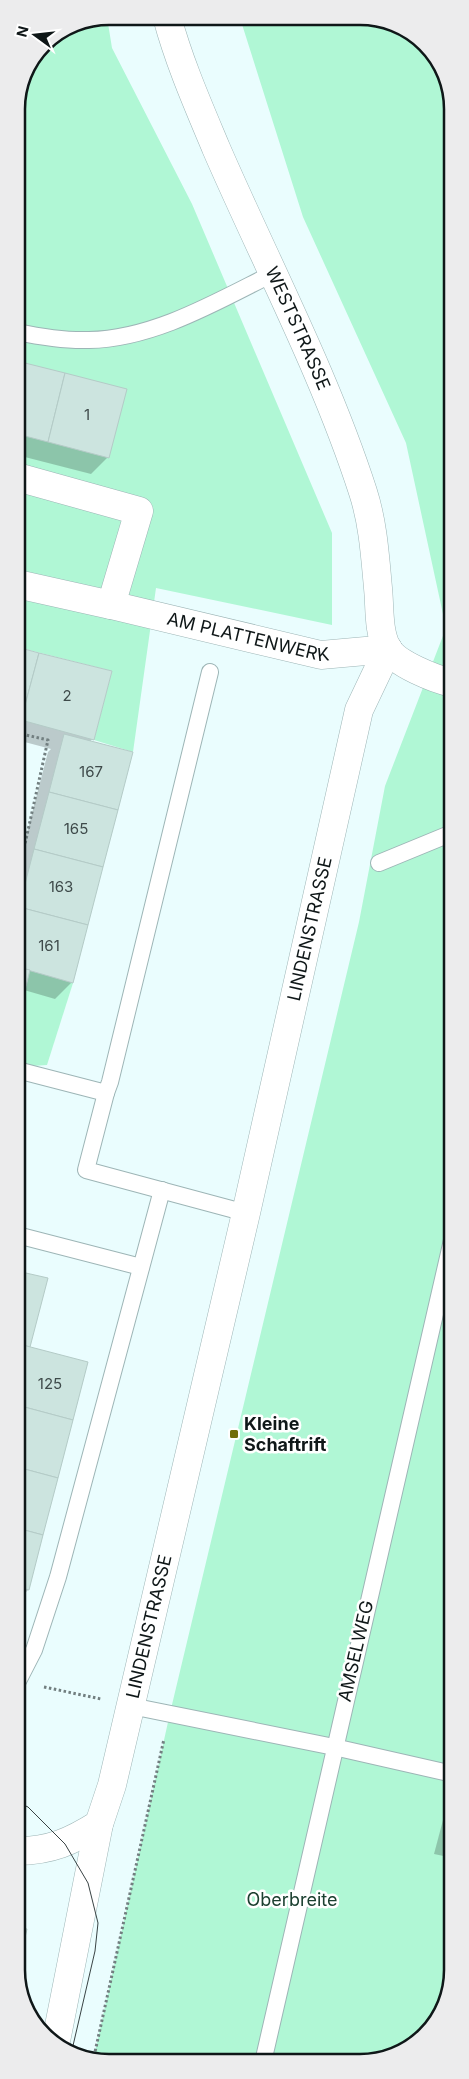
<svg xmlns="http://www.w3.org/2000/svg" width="469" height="2079" font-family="Inter,sans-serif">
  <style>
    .green { fill: #b0f7d5 }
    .shadow { fill: #0003 }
    .building { fill: #cce4df; stroke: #b4cbc7 }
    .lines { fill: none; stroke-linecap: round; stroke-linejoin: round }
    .service-casing { stroke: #9db5b6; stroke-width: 18 }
    .minor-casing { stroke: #9db5b6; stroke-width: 29 }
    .tertiary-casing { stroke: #9db5b6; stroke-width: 29 }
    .path { stroke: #727f80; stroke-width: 3; stroke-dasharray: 2.5 2.5; stroke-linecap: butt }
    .service { stroke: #fff; stroke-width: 16 }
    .minor { stroke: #fff; stroke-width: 28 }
    .tertiary { stroke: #fff; stroke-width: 28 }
    .tram { stroke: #394344; stroke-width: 1 }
    .poi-dot { fill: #726d0a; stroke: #fff; stroke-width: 2 }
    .labels { text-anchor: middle; stroke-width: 5; stroke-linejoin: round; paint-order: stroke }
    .number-label { font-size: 15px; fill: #3e4a4a }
    .street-label { font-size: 18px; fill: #0f1718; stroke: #fff }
    .poi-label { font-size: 18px; font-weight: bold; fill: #0f1718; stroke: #fff; text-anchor: start }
    .park-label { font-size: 18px; fill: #1b4030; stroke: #fff }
    .rim { fill: none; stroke: #0f1718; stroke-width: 2.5 }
  </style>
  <rect width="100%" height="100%" fill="#eafdfe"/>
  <g class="green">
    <path d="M 107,17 L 112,48 L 192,204 L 332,533 L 332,625 L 156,588 L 133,752 L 94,740 L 112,671 L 17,647 L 16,103 L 44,43 L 74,23 Z"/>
    <path d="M 240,18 L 384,19 L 430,48 L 452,97 L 453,1976 L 430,2031 L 372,2062 L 93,2061 L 170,1713 L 359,922 L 385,786 L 446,628 L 406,443 L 303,217 Z"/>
    <path d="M 17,744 C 31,758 21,780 17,797 Z"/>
    <path d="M 30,970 L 73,983 L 47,1065 L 17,1067 L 17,1023 Z"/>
  </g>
  <g class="shadow">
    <path d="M 17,362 L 126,390 L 108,457 L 91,474 L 17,455 Z"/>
    <path d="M 17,648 L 110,672 L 92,739 L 90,742 L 72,982 L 55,999 L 24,990 L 17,1018 L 17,871 L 48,752 L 51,749 L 17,740 Z"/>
    <path d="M 17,1272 L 46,1279 L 29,1348 L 28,1590 L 17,1601 Z"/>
    <path d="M 453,1810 L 453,1858 L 434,1854 L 443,1820 Z"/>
    <path d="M 453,1878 L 453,1897 L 448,1895 Z"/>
  </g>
  <g class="building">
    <path d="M 17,361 L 65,373 L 48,442 L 17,434 Z"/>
    <path d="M 65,373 L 127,389 L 109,458 L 48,442 Z"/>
    <path d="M 17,647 L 39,653 L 21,720 L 17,719 Z"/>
    <path d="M 39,653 L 112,671 L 94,740 L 21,720 Z"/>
    <path d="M 64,734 L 133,752 L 118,810 L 49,792 Z"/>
    <path d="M 49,792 L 118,810 L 103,867 L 34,849 Z"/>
    <path d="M 34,849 L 103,867 L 88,925 L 19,907 Z"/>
    <path d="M 19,907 L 88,925 L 73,983 L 17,967 L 17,915 Z"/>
    <path d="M 17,967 L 30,970 L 17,1023 Z"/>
    <path d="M 17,1271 L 48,1278 L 30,1347 L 17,1344 Z"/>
    <path d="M 19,1344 L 88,1362 L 73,1420 L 17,1405 L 17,1353 Z"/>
    <path d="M 17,1405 L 73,1420 L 58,1478 L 17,1467 Z"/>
    <path d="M 17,1467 L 58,1478 L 43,1535 L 17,1528 Z"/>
    <path d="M 17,1528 L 43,1535 L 29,1590 L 17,1587 Z"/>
    <path d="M 453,1808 L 453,1846 L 444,1844 Z"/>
    <path d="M 17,1927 L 27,1929 L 17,1971 Z"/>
  </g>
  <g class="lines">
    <defs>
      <g id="service">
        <path d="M 17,332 C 41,337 64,341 89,340 C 153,339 216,302 272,274"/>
        <path d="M 379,863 L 452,833"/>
        <path d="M 17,1070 L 106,1093 L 86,1170 L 246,1213"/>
        <path d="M 106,1093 L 110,1082 L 210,672"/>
        <path d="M 17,1235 L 141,1267"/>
        <path d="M 17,1683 L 34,1650 L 58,1577 L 162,1190"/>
        <path d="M 131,1706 L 334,1747 L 453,1774"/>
        <path d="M 263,2062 L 452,1240"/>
      </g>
      <g id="minor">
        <path d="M 17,477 L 139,511 L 111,605 L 17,584"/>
        <path id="s1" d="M 111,605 L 321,655 L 388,649"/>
        <path d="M 17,1851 C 51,1851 72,1841 99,1824"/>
        <path id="s2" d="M 56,2041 L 99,1824 L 112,1785 L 246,1213 L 359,710 L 388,649"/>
      </g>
      <g id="tertiary">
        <path id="s3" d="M 167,17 C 179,62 198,105 216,148 C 265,261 325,374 363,492 C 373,523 375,555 378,588 C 380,607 378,631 387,648 C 396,664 435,679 452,683"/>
      </g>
    </defs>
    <use href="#service" class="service-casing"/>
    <use href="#minor" class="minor-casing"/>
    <use href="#tertiary" class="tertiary-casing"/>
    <g class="path">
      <path d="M 17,733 L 48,740 L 17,880"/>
      <path d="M 44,1687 L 101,1699"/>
      <path d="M 93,2061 L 164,1739"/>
    </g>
    <use href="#service" class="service"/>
    <use href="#minor" class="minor"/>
    <use href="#tertiary" class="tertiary"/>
    <path class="tram" d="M 17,1802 L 28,1807 L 65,1844 L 88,1883 L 98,1923 L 95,1951 L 72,2050"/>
  </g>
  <rect class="poi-dot" x="229" y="1429" width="10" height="10" rx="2.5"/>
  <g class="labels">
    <g class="number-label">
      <text x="87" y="420">1</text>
      <text x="67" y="701">2</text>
      <text x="91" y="777">167</text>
      <text x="76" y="834">165</text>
      <text x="61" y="892">163</text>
      <text x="49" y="951">161</text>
      <text x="50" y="1389">125</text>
    </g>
    <g class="street-label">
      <text dy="6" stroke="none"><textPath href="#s3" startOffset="338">WESTSTRASSE</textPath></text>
      <text dy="6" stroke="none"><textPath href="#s1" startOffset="141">AM PLATTENWERK</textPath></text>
      <text dy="6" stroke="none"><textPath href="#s2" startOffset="1141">LINDENSTRASSE</textPath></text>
      <text dy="6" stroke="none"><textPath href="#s2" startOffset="425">LINDENSTRASSE</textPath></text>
      <text transform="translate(356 1651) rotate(-77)" y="6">AMSELWEG</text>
    </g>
    <g class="poi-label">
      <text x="244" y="1430">Kleine<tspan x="244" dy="21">Schaftrift</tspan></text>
    </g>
    <g class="park-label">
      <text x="292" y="1906">Oberbreite</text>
    </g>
  </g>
  <path d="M0 0H469V2079H0ZM109 25H360A84 84 0 0 1 444 109V1970A84 84 0 0 1 360 2054H109A84 84 0 0 1 25 1970V109A84 84 0 0 1 109 25Z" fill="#ececed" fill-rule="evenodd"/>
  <path class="rim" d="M109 25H360A84 84 0 0 1 444 109V1970A84 84 0 0 1 360 2054H109A84 84 0 0 1 25 1970V109A84 84 0 0 1 109 25Z"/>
  <g transform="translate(35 35) rotate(285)" stroke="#ffffff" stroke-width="4" paint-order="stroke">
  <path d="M0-4L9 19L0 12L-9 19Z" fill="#0f1718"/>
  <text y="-8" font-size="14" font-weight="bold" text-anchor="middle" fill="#0f1718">N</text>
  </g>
</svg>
